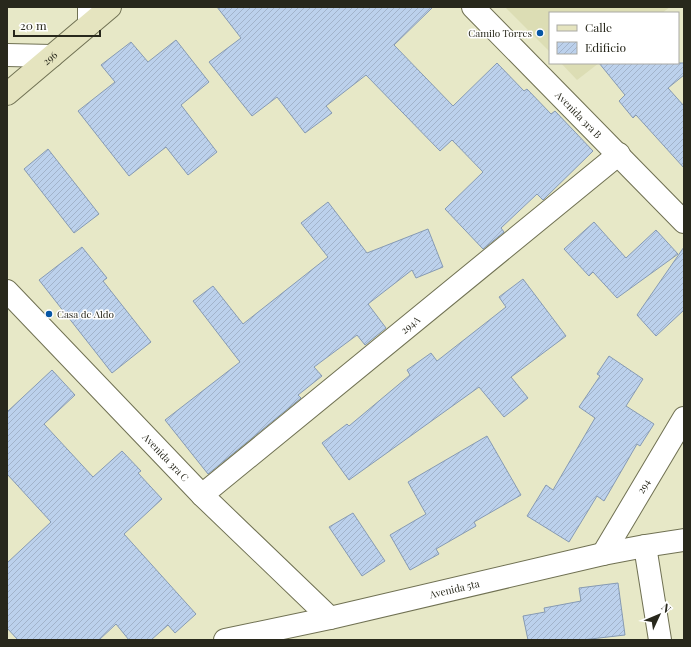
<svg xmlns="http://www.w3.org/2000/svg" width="691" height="647" font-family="'Playfair Display',serif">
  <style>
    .built { fill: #dcddb4 }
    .building { fill: url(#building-hatch); stroke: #869ab3 }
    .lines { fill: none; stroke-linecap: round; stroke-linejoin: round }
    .street-casing { stroke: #707153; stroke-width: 24 }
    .secondary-casing { stroke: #707153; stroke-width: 24 }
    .street { stroke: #fff; stroke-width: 22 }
    .secondary { stroke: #e5e4bf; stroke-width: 22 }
    .poi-dot { fill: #0656a4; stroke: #fff; stroke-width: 1.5 }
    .labels { text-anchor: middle; stroke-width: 3; stroke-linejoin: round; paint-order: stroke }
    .poi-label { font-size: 10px; fill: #28281c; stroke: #fff; text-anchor: end }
    .street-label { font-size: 10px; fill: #28281c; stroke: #fff }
  </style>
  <defs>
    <pattern id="building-hatch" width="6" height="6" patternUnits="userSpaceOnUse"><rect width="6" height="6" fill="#bcd1ec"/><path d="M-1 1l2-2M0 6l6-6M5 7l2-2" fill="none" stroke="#a2b3ca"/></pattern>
  </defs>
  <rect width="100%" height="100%" fill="#e7e8c7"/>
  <g class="built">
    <path d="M 505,7 L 670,7 L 662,13 L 550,13 L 550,52 Z"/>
    <path d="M 561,63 L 599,63 L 577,80 Z"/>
  </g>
  <g class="building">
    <path d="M 217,7 L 433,7 L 394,45 L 453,106 L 497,63 L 524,91 L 527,89 L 551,114 L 555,111 L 593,151 L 543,200 L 537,194 L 501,228 L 504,232 L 483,249 L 445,209 L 483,172 L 452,140 L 440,151 L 366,75 L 326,106 L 332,113 L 305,133 L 277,97 L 252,116 L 209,62 L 241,38 Z"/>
    <path d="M 176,40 L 209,82 L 181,105 L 217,152 L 188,175 L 166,147 L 129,176 L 78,111 L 115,82 L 101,65 L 131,42 L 148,62 Z"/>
    <path d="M 599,63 L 684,63 L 684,75 L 668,88 L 684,106 L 684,168 L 636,115 L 633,118 L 619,101 L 625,95 Z"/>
    <path d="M 48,149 L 99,214 L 74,233 L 24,169 Z"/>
    <path d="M 328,202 L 367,253 L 428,229 L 443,267 L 416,278 L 412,270 L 368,304 L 386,328 L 365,345 L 357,335 L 314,367 L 322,376 L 298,395 L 301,398 L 208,474 L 165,420 L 240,362 L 193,301 L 213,286 L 243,324 L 328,257 L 301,223 Z"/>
    <path d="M 594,222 L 626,258 L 656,230 L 678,254 L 617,298 L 593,272 L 589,276 L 564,249 Z"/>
    <path d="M 82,247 L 107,278 L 103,281 L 151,342 L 112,373 L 39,280 Z"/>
    <path d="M 684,247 L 684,310 L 656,336 L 637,315 Z"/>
    <path d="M 523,279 L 566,336 L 511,377 L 528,398 L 504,417 L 479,387 L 349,480 L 322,443 L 347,424 L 349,426 L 410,375 L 407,370 L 431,353 L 437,361 L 506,307 L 499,297 Z"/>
    <path d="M 609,356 L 643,379 L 626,406 L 654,424 L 640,446 L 637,444 L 604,501 L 597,496 L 569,542 L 527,516 L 546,485 L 553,490 L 595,418 L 579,407 L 600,376 L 597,374 Z"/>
    <path d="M 52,370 L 75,395 L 44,424 L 93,477 L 122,451 L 141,471 L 138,473 L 162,499 L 124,534 L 196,614 L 175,633 L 168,625 L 151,640 L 129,640 L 116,624 L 99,640 L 18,640 L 7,628 L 7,563 L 51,522 L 7,474 L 7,412 Z"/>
    <path d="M 487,436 L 521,495 L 474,522 L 476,526 L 436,549 L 439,554 L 410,570 L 390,535 L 426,514 L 408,482 Z"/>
    <path d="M 353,513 L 385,561 L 362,576 L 329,527 Z"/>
    <path d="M 618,583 L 625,635 L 582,640 L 528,640 L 523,616 L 545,612 L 544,608 L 581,601 L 579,588 Z"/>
  </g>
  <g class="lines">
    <defs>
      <g id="street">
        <path d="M 89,7 L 89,24"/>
        <path id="s1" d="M 473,7 L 684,222"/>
        <path d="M 7,55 L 52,56"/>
        <path id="s2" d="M 7,291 L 202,495 L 330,618"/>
        <path id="s3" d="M 202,495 L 619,154"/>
        <path d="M 645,546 L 660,640"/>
        <path id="s4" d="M 603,554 L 684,418"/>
        <path id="s5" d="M 225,640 L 330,618 L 603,554 L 645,546 L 684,540"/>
      </g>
      <g id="secondary">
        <path id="s6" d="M 7,94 L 110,7"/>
      </g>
    </defs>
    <use href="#street" class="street-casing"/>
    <use href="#secondary" class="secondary-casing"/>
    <use href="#street" class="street"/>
    <use href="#secondary" class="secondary"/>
  </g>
  <g class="poi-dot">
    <circle cx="540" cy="33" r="4"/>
    <circle cx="49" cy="314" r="4"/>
  </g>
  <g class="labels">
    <g class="poi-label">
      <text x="532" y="37">Camilo Torres</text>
      <text x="57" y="318" text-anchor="start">Casa de Aldo</text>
    </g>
    <g class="street-label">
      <text dy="4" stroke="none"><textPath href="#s6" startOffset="56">296</textPath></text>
      <text dy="4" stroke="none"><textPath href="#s1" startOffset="151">Avenida 3ra B</textPath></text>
      <text dy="4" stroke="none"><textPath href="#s3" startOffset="269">294A</textPath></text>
      <text dy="4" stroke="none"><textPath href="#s2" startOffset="230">Avenida 3ra C</textPath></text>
      <text dy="4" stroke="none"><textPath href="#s4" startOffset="79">294</textPath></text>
      <text dy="4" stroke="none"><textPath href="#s5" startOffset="235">Avenida 5ta</textPath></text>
    </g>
  </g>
  <rect width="691" height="647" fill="none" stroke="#28281c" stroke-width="16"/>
  <rect x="549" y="12" width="130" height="52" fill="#ffffff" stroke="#a9a9a4"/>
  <rect x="557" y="25" width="20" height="6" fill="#e5e4bf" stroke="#a9a9a4"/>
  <text x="585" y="32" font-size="12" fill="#28281c">Calle</text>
  <rect x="557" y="42" width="20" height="12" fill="url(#building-hatch)" stroke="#a9a9a4"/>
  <text x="585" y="52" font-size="12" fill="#28281c">Edificio</text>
  <g transform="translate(659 615) rotate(46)" stroke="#ffffff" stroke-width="3" paint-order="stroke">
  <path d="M0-3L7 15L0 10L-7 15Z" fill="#28281c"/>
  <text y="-6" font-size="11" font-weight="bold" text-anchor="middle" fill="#28281c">N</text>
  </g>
  <path d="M14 30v6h86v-6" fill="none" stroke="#28281c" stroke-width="2"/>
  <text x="20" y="30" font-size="12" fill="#28281c" stroke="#ffffff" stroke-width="3" paint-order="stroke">20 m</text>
</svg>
